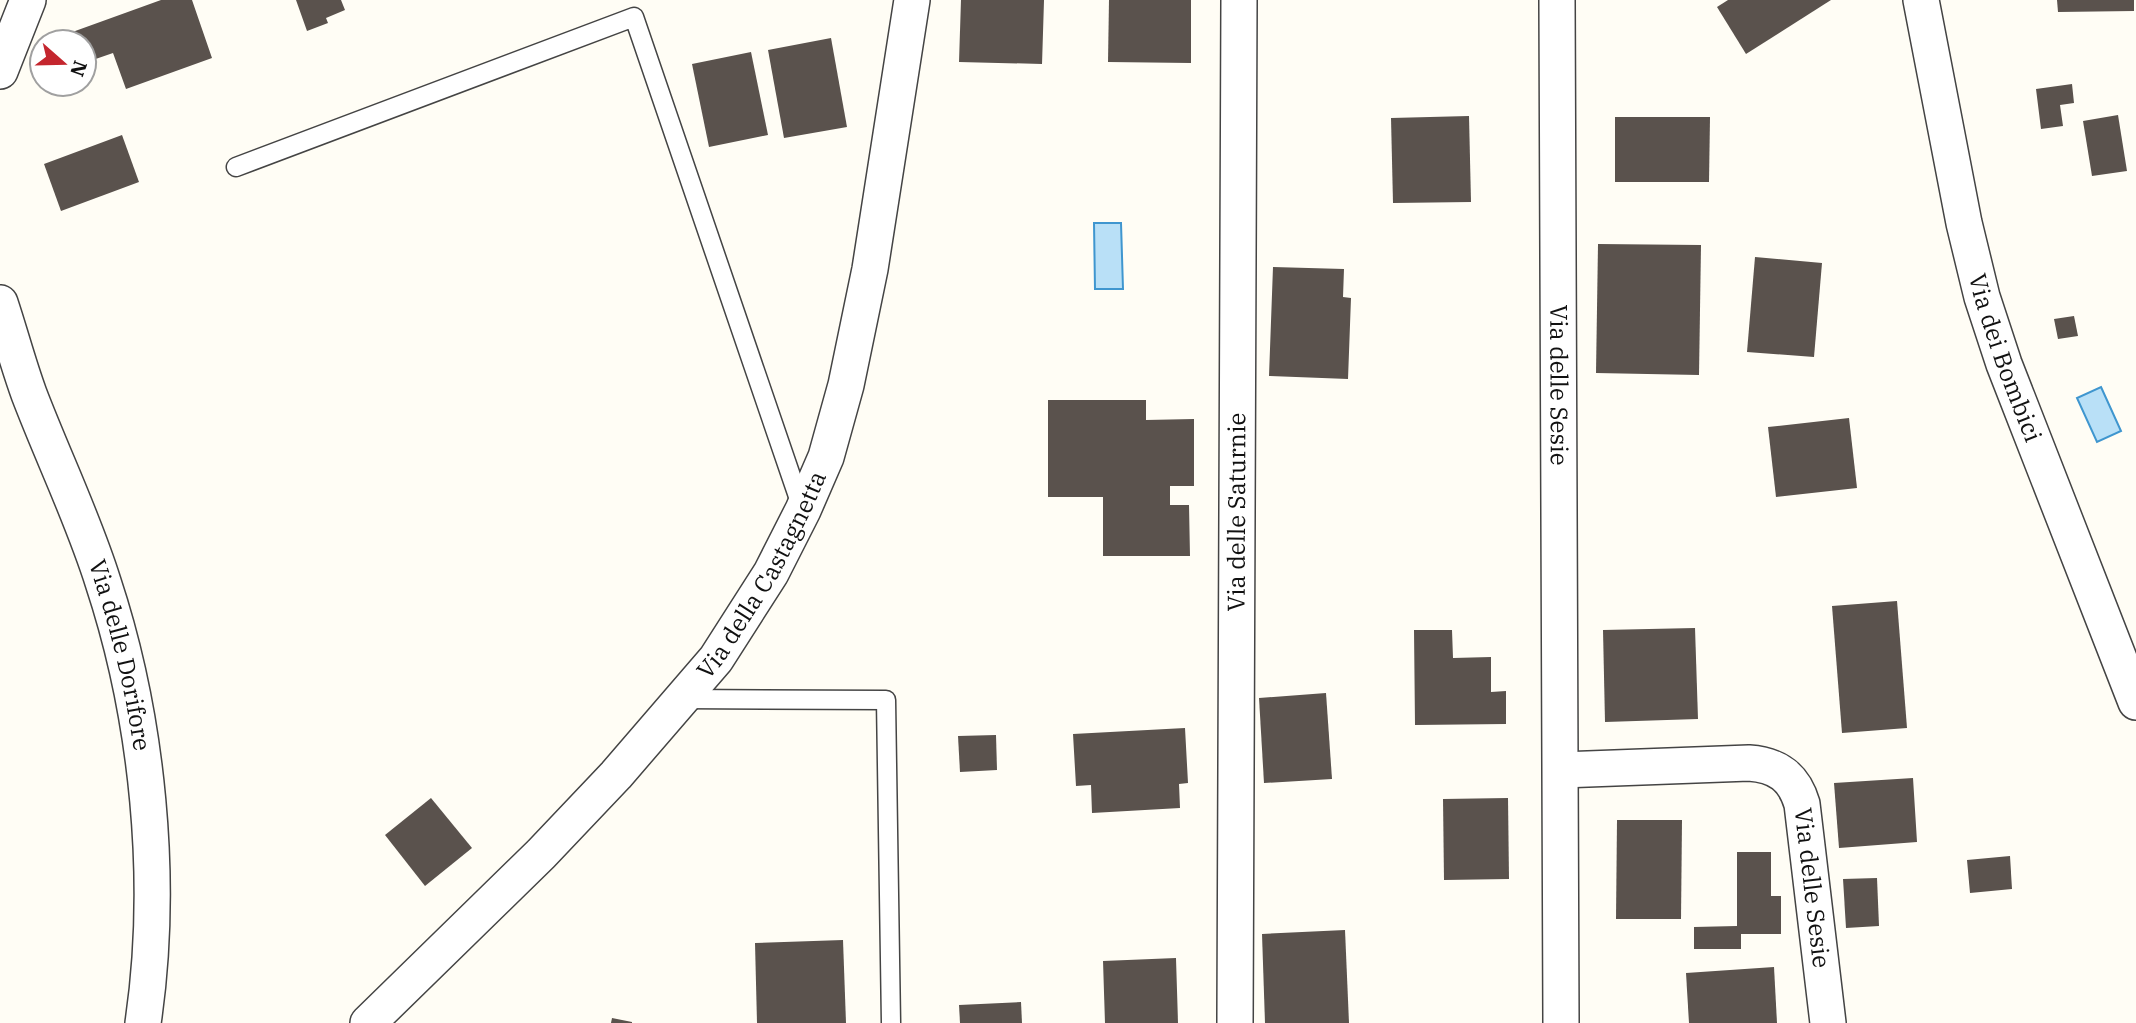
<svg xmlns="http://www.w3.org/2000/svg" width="2136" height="1023" font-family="'IBM Plex Serif',serif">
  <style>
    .water { fill: #b9e0f7; stroke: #3f96cf; stroke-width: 2 }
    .building { fill: #5a524d }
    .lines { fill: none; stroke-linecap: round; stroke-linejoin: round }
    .lane-casing { stroke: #444; stroke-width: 21 }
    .street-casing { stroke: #444; stroke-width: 38 }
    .lane { stroke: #fff; stroke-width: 18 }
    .street { stroke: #fff; stroke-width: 35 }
    .labels { text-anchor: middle; stroke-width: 7; stroke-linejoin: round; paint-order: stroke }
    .street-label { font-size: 24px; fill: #111; stroke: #fff }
  </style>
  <rect width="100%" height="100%" fill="#fffdf5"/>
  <g class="water">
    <path d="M 1094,223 L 1121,223 L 1123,289 L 1095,289 Z"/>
    <path d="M 2101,387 L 2121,431 L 2097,442 L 2077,398 Z"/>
  </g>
  <g class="building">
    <path d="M 161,0 L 192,0 L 212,58 L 126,89 L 113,53 L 84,63 L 84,42 L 54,42 L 53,39 Z"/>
    <path d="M 296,0 L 341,0 L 345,10 L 326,18 L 328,23 L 307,31 Z"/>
    <path d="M 961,0 L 1044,0 L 1042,64 L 959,62 Z"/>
    <path d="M 1109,0 L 1191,0 L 1191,63 L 1108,62 Z"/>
    <path d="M 1728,0 L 1831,0 L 1746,54 L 1717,7 Z"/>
    <path d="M 2057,0 L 2134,0 L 2134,11 L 2058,12 Z"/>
    <path d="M 831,38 L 847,127 L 784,138 L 768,50 Z"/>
    <path d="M 751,52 L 768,135 L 709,147 L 692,64 Z"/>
    <path d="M 2072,84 L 2074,103 L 2060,105 L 2063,126 L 2041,129 L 2036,89 Z"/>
    <path d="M 2118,115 L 2127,171 L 2092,176 L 2083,121 Z"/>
    <path d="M 1469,116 L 1471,202 L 1393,203 L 1391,118 Z"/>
    <path d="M 1615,117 L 1710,117 L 1709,182 L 1615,182 Z"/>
    <path d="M 122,135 L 139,182 L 61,211 L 44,164 Z"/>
    <path d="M 1598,244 L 1701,245 L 1699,375 L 1596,373 Z"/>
    <path d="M 1755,257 L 1822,263 L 1814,357 L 1747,352 Z"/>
    <path d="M 1273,267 L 1344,269 L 1343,297 L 1351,298 L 1348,379 L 1269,376 Z"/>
    <path d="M 2074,316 L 2078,336 L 2058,339 L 2054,319 Z"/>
    <path d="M 1048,400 L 1146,400 L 1146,420 L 1194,419 L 1194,486 L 1170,486 L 1170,505 L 1189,505 L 1190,556 L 1103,556 L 1103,497 L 1048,497 Z"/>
    <path d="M 1849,418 L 1857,488 L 1776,497 L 1768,427 Z"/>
    <path d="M 1897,601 L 1907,728 L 1842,733 L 1832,606 Z"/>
    <path d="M 1695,628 L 1698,719 L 1605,722 L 1603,630 Z"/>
    <path d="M 1414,630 L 1452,630 L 1453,658 L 1491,657 L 1491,692 L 1506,691 L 1506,724 L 1415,725 Z"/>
    <path d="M 1326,693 L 1332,779 L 1264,783 L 1259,698 Z"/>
    <path d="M 1185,728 L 1188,783 L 1179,784 L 1180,808 L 1092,813 L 1091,785 L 1076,786 L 1073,734 Z"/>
    <path d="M 996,735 L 997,770 L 960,772 L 958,736 Z"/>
    <path d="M 1913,778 L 1917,842 L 1839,848 L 1834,783 Z"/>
    <path d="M 431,798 L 472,848 L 425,886 L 385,835 Z"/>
    <path d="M 1508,798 L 1509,879 L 1444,880 L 1443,799 Z"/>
    <path d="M 1617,820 L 1682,820 L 1681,919 L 1616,919 Z"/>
    <path d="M 1737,852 L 1771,852 L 1771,896 L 1781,896 L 1781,934 L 1741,934 L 1741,949 L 1694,949 L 1694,927 L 1737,926 Z"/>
    <path d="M 2010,856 L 2012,889 L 1970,893 L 1967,860 Z"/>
    <path d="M 1877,878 L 1879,926 L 1846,928 L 1843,879 Z"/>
    <path d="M 1345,930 L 1349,1023 L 1265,1023 L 1262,934 Z"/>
    <path d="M 843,940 L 846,1023 L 757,1023 L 755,943 Z"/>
    <path d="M 1176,958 L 1178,1023 L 1105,1023 L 1103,961 Z"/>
    <path d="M 1774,967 L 1777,1023 L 1689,1023 L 1686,973 Z"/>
    <path d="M 1021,1002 L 1022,1023 L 960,1023 L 959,1005 Z"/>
    <path d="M 612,1018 L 632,1022 L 632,1023 L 611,1023 Z"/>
  </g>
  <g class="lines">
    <defs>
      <g id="lane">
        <path d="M 236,167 L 634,17 L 802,508"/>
        <path d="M 682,699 L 886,700 L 891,1023"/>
      </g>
      <g id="street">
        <path id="s1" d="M 1557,0 L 1561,1023"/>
        <path id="s2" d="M 1921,0 L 1964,223 L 1982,297 L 2004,364 L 2136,702"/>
        <path d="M 0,71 L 28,0"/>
        <path id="s3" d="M 0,303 C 10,333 18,364 29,394 C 53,457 83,518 103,582 C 148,718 164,881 143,1023"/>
        <path id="s4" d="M 1561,770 L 1749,763 C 1778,765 1794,777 1802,804 L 1828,1023"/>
        <path id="s5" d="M 368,1023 L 541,854 L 616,775 L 716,659 L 771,573 L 803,510 L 826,457 L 846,385 L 870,269 L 912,0"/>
        <path id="s6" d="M 1235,1023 L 1239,0"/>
      </g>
    </defs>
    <use href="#lane" class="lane-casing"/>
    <use href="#street" class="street-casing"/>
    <use href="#lane" class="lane"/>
    <use href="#street" class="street"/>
  </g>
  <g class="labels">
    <g class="street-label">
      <text dy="8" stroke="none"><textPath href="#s2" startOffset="368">Via dei Bombici</textPath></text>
      <text dy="8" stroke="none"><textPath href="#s1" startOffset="385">Via delle Sesie</textPath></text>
      <text dy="8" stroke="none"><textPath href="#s6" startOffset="511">Via delle Saturnie</textPath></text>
      <text dy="8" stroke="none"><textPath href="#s5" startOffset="600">Via della Castagnetta</textPath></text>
      <text dy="8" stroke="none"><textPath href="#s3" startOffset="373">Via delle Dorifore</textPath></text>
      <text dy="8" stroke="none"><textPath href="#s4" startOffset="345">Via delle Sesie</textPath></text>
    </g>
  </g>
  <g transform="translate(63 63) rotate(110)"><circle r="33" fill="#ffffff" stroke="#a0a0a0" stroke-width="2"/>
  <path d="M0-5L12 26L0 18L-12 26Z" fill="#c4262e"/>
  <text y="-10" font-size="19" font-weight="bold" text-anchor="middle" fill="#111111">N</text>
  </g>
</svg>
